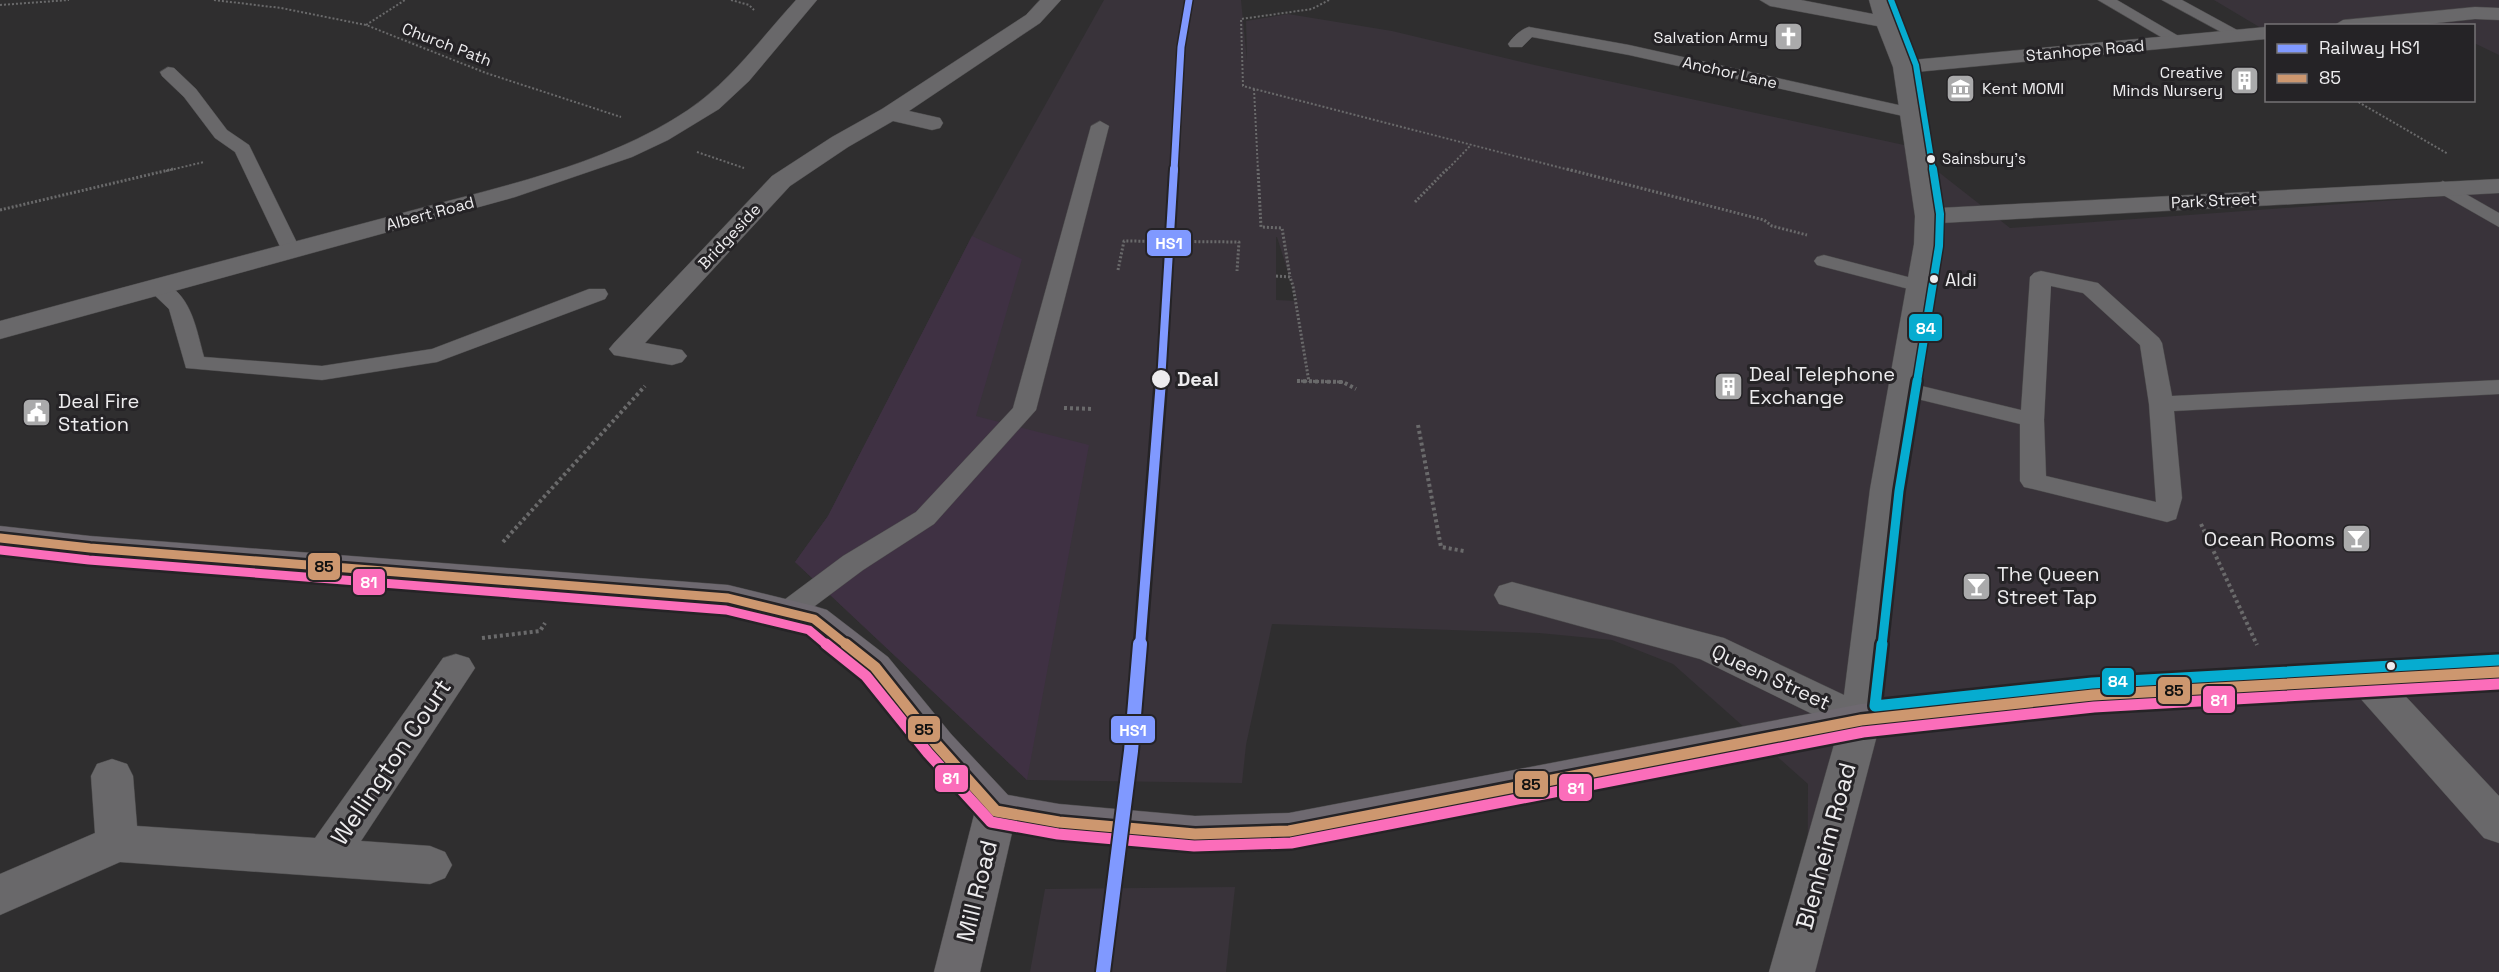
<svg xmlns="http://www.w3.org/2000/svg" width="2499" height="972" font-family="'Space Grotesk',sans-serif">
  <style>
    .built { fill: #39333a; fill-rule: evenodd }
    .green { fill: #3f3143 }
    .lines { fill: none; stroke-linecap: round; stroke-linejoin: round }
    .lane-casing { stroke: #4b4a4b; stroke-width: 1 }
    .street-casing { stroke: #4b4a4b; stroke-width: 1 }
    .secondary-casing { stroke: #4b4a4b; stroke-width: 1 }
    .primary-casing { stroke: #4b4a4b; stroke-width: 1 }
    .path-far2 { stroke: #6a6a6b; stroke-width: 2; stroke-dasharray: 2 2; stroke-linecap: butt }
    .path-far1 { stroke: #6a6a6b; stroke-width: 3; stroke-dasharray: 2 2; stroke-linecap: butt }
    .path { stroke: #6a6a6b; stroke-width: 4; stroke-dasharray: 3 3; stroke-linecap: butt }
    .lane { fill: #69686a; fill-rule: evenodd }
    .street { fill: #69686a; fill-rule: evenodd }
    .secondary { fill: #6b696c; fill-rule: evenodd }
    .primary { fill: #6e6970; fill-rule: evenodd }
    .bus-1-far1-casing { stroke: #252326; stroke-width: 14 }
    .bus-1-casing { stroke: #252326; stroke-width: 16 }
    .bus-2-far1-casing { stroke: #252326; stroke-width: 14 }
    .bus-2-casing { stroke: #252326; stroke-width: 16 }
    .bus-3-far3-casing { stroke: #252326; stroke-width: 9 }
    .bus-3-far2-casing { stroke: #252326; stroke-width: 11 }
    .bus-3-far1-casing { stroke: #252326; stroke-width: 14 }
    .bus-3-casing { stroke: #252326; stroke-width: 16 }
    .bus-1-far1 { stroke: #cd976f; stroke-width: 9 }
    .bus-1 { stroke: #cd976f; stroke-width: 11 }
    .bus-2-far1 { stroke: #fb6dba; stroke-width: 9 }
    .bus-2 { stroke: #fb6dba; stroke-width: 11 }
    .bus-3-far3 { stroke: #06acd0; stroke-width: 6 }
    .bus-3-far2 { stroke: #06acd0; stroke-width: 8 }
    .bus-3-far1 { stroke: #06acd0; stroke-width: 9 }
    .bus-3 { stroke: #06acd0; stroke-width: 11 }
    .rail-1-far3-casing { stroke: #252326; stroke-width: 10 }
    .rail-1-far2-casing { stroke: #252326; stroke-width: 12 }
    .rail-1-far1-casing { stroke: #252326; stroke-width: 15 }
    .rail-1-casing { stroke: #252326; stroke-width: 18 }
    .rail-1-far3 { stroke: #8099ff; stroke-width: 7 }
    .rail-1-far2 { stroke: #8099ff; stroke-width: 8 }
    .rail-1-far1 { stroke: #8099ff; stroke-width: 10 }
    .rail-1 { stroke: #8099ff; stroke-width: 14 }
    .bus-dot { fill: #edecee; stroke: #252326; stroke-width: 2 }
    .labels { text-anchor: middle; stroke-width: 6; stroke-linejoin: round; paint-order: stroke }
    .far-bus-label { font-size: 15px; fill: #edecee; stroke: #252326; text-anchor: start }
    .far-poi-label { font-size: 16px; fill: #edecee; stroke: #252326; text-anchor: end }
    .far-street-label { font-size: 16px; fill: #edecee; stroke: #252326 }
    .bus-label { font-size: 18px; fill: #edecee; stroke: #252326; text-anchor: start }
    .poi-label { font-size: 20px; fill: #edecee; stroke: #252326; text-anchor: start }
    .stop-label { font-size: 20px; font-weight: bold; fill: #edecee; stroke: #252326; text-anchor: start }
    .street-label { font-size: 20px; fill: #edecee; stroke: #252326 }
    .near-street-label { font-size: 24px; fill: #edecee; stroke: #252326 }
    .line-badge { stroke: #252326; stroke-width: 2 }
    .badge-label { font-size: 16px; text-anchor: middle; font-weight: bold; fill: #fff }
    .pale-badge-label { font-size: 16px; text-anchor: middle; font-weight: bold; fill: #111 }
  </style>
  <rect width="100%" height="100%" fill="#2f2e2f"/>
  <g class="built">
    <path d="M 1104,0 L 1241,0 L 1247,61 L 1246,21 L 1288,14 L 1392,31 L 1539,66 L 1904,145 L 2010,228 L 2437,197 L 2499,187 L 2499,972 L 1807,972 L 1808,784 L 1673,664 L 1612,640 L 1539,633 L 1272,624 L 1246,745 L 1242,783 L 1027,780 L 795,562 L 828,516 L 972,236 ZM 1276,237 L 1277,237 L 1297,301 L 1276,300 Z"/>
    <path d="M 2214,0 L 2499,0 L 2499,55 L 2474,43 L 2474,26 L 2435,25 L 2422,20 L 2351,26 L 2266,26 L 2266,31 Z"/>
    <path d="M 1235,887 L 1226,972 L 1030,972 L 1045,889 Z"/>
  </g>
  <path class="green" d="M 972,236 L 1022,259 L 976,416 L 1089,445 L 1027,780 L 795,562 L 828,516 Z"/>
  <g class="lines">
    <defs>
      <g id="lane">
        <path d="M 2098,0 L 2117,0 L 2187,41 L 2179,46 L 2173,44 Z"/>
        <path d="M 2162,0 L 2182,0 L 2248,36 L 2246,39 L 2234,39 Z"/>
        <path d="M 1529,27 L 1629,45 L 1912,108 L 1921,113 L 1912,118 L 1629,55 L 1532,37 L 1522,47 L 1510,47 L 1508,44 C 1513,37 1521,29 1529,27 Z"/>
        <path d="M 168,67 L 174,68 L 196,89 L 227,130 L 249,145 L 301,251 L 298,255 L 284,255 L 235,152 L 215,138 L 184,97 L 162,76 L 160,72 Z"/>
        <path d="M 1100,121 L 1109,126 L 1036,410 L 934,524 L 863,570 L 796,620 L 786,623 L 776,620 L 772,613 L 776,606 L 843,556 L 916,512 L 1013,408 L 1091,126 Z"/>
        <path d="M 2443,181 L 2499,213 L 2499,227 L 2436,191 L 2433,187 Z"/>
        <path d="M 1824,255 L 1927,282 L 1931,286 L 1927,290 L 1920,292 L 1817,265 L 1814,261 L 1817,257 Z"/>
        <path d="M 2041,271 L 2098,283 L 2159,338 L 2162,343 L 2172,396 L 2499,380 L 2499,394 L 2174,411 L 2182,498 L 2176,519 L 2167,522 L 2033,489 L 2024,487 L 2020,481 L 2020,424 L 1897,394 L 1893,389 L 1897,384 L 1905,382 L 2021,410 L 2030,277 L 2034,273 ZM 2051,286 L 2083,293 L 2140,345 L 2149,404 L 2156,502 L 2046,476 L 2044,420 Z"/>
        <path d="M 157,281 C 191,289 196,329 204,357 L 322,366 L 432,349 L 589,289 L 605,289 L 608,294 L 605,299 L 437,362 L 322,380 L 186,368 L 169,309 L 146,287 L 149,282 Z"/>
      </g>
      <g id="street">
        <path d="M 796,0 L 817,0 L 749,81 L 719,109 L 668,140 L 632,157 L 515,197 L 0,339 L 0,321 C 131,285 263,250 395,215 C 493,188 603,167 688,110 C 732,80 761,38 796,0 Z"/>
        <path d="M 1040,0 L 1061,0 L 1040,23 L 909,111 L 940,118 L 943,123 L 940,128 L 932,130 L 893,121 L 848,147 L 790,186 L 645,343 L 682,350 L 687,356 L 682,362 L 672,365 L 614,355 L 609,349 L 614,343 L 772,176 L 832,137 L 882,109 L 1026,15 Z"/>
        <path d="M 1760,0 L 1801,0 L 1873,14 L 1869,0 L 1889,0 L 1912,60 L 2266,27 L 2266,39 L 1916,72 L 1939,208 L 2499,179 L 2499,193 L 1941,223 L 1940,244 L 1904,489 L 1881,720 L 1815,972 L 1769,972 L 1839,727 L 1700,659 L 1499,604 L 1494,595 L 1499,586 L 1512,582 L 1724,638 L 1844,695 L 1870,489 L 1914,244 L 1915,216 L 1893,67 L 1877,26 L 1770,6 Z"/>
        <path d="M 2475,7 L 2499,8 L 2499,20 L 2475,19 L 2409,26 L 2333,26 L 2343,20 Z"/>
        <path d="M 456,654 L 469,658 L 475,668 L 361,841 L 430,846 L 445,852 L 452,865 L 445,878 L 430,884 L 120,862 L 0,915 L 0,874 L 95,833 L 91,776 L 97,764 L 112,759 L 127,764 L 133,776 L 137,826 L 315,838 L 443,658 Z"/>
        <path d="M 2366,664 L 2380,669 L 2499,796 L 2499,843 L 2484,838 L 2352,689 L 2347,679 L 2352,669 Z"/>
      </g>
      <path id="secondary" d="M 996,793 L 1011,799 L 1017,811 L 980,972 L 934,972 L 975,811 L 981,799 Z"/>
      <path id="primary" d="M 0,526 L 90,536 L 728,585 L 814,606 L 827,610 L 888,657 L 951,734 L 1008,795 L 1059,804 L 1195,816 L 1289,813 L 1861,704 L 2093,680 L 2499,658 L 2499,686 L 2093,710 L 1861,736 L 1289,849 L 1195,852 L 1132,847 L 1059,840 L 981,823 L 923,756 L 862,677 L 802,629 L 728,611 L 90,560 L 0,550 Z"/>
    </defs>
    <use href="#lane" class="lane-casing"/>
    <use href="#street" class="street-casing"/>
    <use href="#secondary" class="secondary-casing"/>
    <use href="#primary" class="primary-casing"/>
    <g class="path-far2">
      <path d="M 214,0 L 281,8 L 366,25 L 486,73 L 621,117"/>
      <path d="M 731,0 L 749,5 L 754,10"/>
      <path d="M 1329,0 L 1312,9 L 1241,19 L 1243,86 L 1573,171"/>
      <path d="M 0,5 L 69,0"/>
      <path d="M 366,25 L 405,0"/>
      <path d="M 1254,89 L 1258,171"/>
      <path d="M 2355,100 L 2448,154"/>
      <path d="M 697,152 L 744,168"/>
      <path d="M 166,171 L 204,162"/>
      <path d="M 1446,171 L 1470,146"/>
    </g>
    <g class="path-far1">
      <path d="M 1258,169 L 1261,227 L 1282,228 L 1290,277"/>
      <path d="M 1567,169 L 1764,220 L 1772,226 L 1807,235"/>
      <path d="M 1415,202 L 1447,169"/>
      <path d="M 0,210 L 173,169"/>
      <path d="M 1118,270 L 1124,241 L 1239,242 L 1237,271"/>
      <path d="M 1276,276 L 1290,277 L 1293,286 L 1309,382"/>
      <path d="M 1297,381 L 1344,382"/>
    </g>
    <g class="path">
      <path d="M 1297,381 L 1343,382 L 1356,389"/>
      <path d="M 1064,408 L 1094,409"/>
      <path d="M 1418,425 L 1441,547 L 1464,551"/>
      <path d="M 2201,524 L 2257,645"/>
      <path d="M 503,542 L 645,386"/>
      <path d="M 482,638 L 540,631 L 545,623"/>
    </g>
    <use href="#lane" class="lane"/>
    <use href="#street" class="street"/>
    <use href="#secondary" class="secondary"/>
    <use href="#primary" class="primary"/>
    <defs>
      <path id="bus-1-far1" d="M 0,538 L 90,548 L 728,598 L 814,619 L 848,646"/>
      <path id="bus-1" d="M 846,644 L 875,667 L 937,745 L 996,811 L 1059,822 L 1195,834 L 1289,831 L 1861,720 L 2093,695 L 2499,672"/>
      <path id="bus-2-far1" d="M 0,550 L 89,560 L 726,610 L 809,630 L 828,646"/>
      <path id="bus-2" d="M 826,644 L 866,676 L 928,753 L 991,822 L 1058,834 L 1194,846 L 1291,843 L 1863,732 L 2094,707 L 2499,684"/>
      <path id="bus-3-far3" d="M 1891,0 L 1916,65 L 1933,171"/>
      <path id="bus-3-far2" d="M 1917,382 L 1939,246 L 1940,214 L 1933,169"/>
      <path id="bus-3-far1" d="M 1882,646 L 1899,491 L 1917,381"/>
      <path id="bus-3" d="M 1882,644 L 1875,706 L 2092,683 L 2498,660"/>
    </defs>
    <use href="#bus-1-far1" class="bus-1-far1-casing"/>
    <use href="#bus-1" class="bus-1-casing"/>
    <use href="#bus-2-far1" class="bus-2-far1-casing"/>
    <use href="#bus-2" class="bus-2-casing"/>
    <use href="#bus-3-far3" class="bus-3-far3-casing"/>
    <use href="#bus-3-far2" class="bus-3-far2-casing"/>
    <use href="#bus-3-far1" class="bus-3-far1-casing"/>
    <use href="#bus-3" class="bus-3-casing"/>
    <use href="#bus-1-far1" class="bus-1-far1"/>
    <use href="#bus-1" class="bus-1"/>
    <use href="#bus-2-far1" class="bus-2-far1"/>
    <use href="#bus-2" class="bus-2"/>
    <use href="#bus-3-far3" class="bus-3-far3"/>
    <use href="#bus-3-far2" class="bus-3-far2"/>
    <use href="#bus-3-far1" class="bus-3-far1"/>
    <use href="#bus-3" class="bus-3"/>
    <defs>
      <path id="rail-1-far3" d="M 1174,171 L 1181,47 L 1189,0"/>
      <path id="rail-1-far2" d="M 1161,382 L 1174,169"/>
      <path id="rail-1-far1" d="M 1140,646 L 1161,381"/>
      <path id="rail-1" d="M 1103,972 L 1131,751 L 1140,644"/>
    </defs>
    <use href="#rail-1-far3" class="rail-1-far3-casing"/>
    <use href="#rail-1-far2" class="rail-1-far2-casing"/>
    <use href="#rail-1-far1" class="rail-1-far1-casing"/>
    <use href="#rail-1" class="rail-1-casing"/>
    <use href="#rail-1-far3" class="rail-1-far3"/>
    <use href="#rail-1-far2" class="rail-1-far2"/>
    <use href="#rail-1-far1" class="rail-1-far1"/>
    <use href="#rail-1" class="rail-1"/>
  </g>
  <defs>
    <symbol id="church-square" viewBox="-11 -11 22 22"><rect x="-9" y="-9" width="18" height="18" rx="4" fill="#aaaaab" stroke="#252326"/><path d="M-1.2-6h2.4v3.5h3.3v2.4h-3.3V6h-2.4V-.1h-3.3v-2.4h3.3Z" fill="#fff"/></symbol>
    <symbol id="building-square" viewBox="-11 -11 22 22"><rect x="-9" y="-9" width="18" height="18" rx="4" fill="#aaaaab" stroke="#252326"/><path d="M-4-6H4V6H1V3H-1V6H-4ZM-2.5-4.3h1.7v1.8h-1.7ZM.8-4.3h1.7v1.8H.8ZM-2.5-1h1.7V.8h-1.7ZM.8-1h1.7V.8H.8Z" fill="#fff"/></symbol>
    <symbol id="museum-square" viewBox="-11 -11 22 22"><rect x="-9" y="-9" width="18" height="18" rx="4" fill="#aaaaab" stroke="#252326"/><path d="M0-6L6-3V-2H-6V-3ZM-5-1h2V3h-2ZM-1-1h2V3h-2ZM3-1h2V3H3ZM-6 4H6V6H-6Z" fill="#fff"/></symbol>
    <symbol id="civic-square" viewBox="-11 -11 22 22"><rect x="-9" y="-9" width="18" height="18" rx="4" fill="#aaaaab" stroke="#252326"/><path d="M-.6-6.5H3V-4.5H.6V-3L4-1V1h2V6H-6V1h2V-1L-.6-3ZM-1.2 2.5V6h2.4V2.5Z" fill="#fff"/></symbol>
    <symbol id="bar-square" viewBox="-11 -11 22 22"><rect x="-9" y="-9" width="18" height="18" rx="4" fill="#aaaaab" stroke="#252326"/><path d="M-6-5H6L.8 .8V4.5H3.5V6h-7V4.5H-.8V.8Z" fill="#fff"/></symbol>
  </defs>
  <g fill-rule="evenodd">
    <use href="#church-square" x="1772" y="20" width="33" height="33"/>
    <use href="#building-square" x="2228" y="64" width="33" height="33"/>
    <use href="#museum-square" x="1944" y="72" width="33" height="33"/>
    <use href="#building-square" x="1712" y="370" width="33" height="33"/>
    <use href="#civic-square" x="20" y="396" width="33" height="33"/>
    <use href="#bar-square" x="2340" y="522" width="33" height="33"/>
    <use href="#bar-square" x="1960" y="570" width="33" height="33"/>
  </g>
  <g class="bus-dot">
    <circle cx="1931" cy="159" r="5"/>
    <circle cx="1934" cy="279" r="5"/>
    <circle cx="1161" cy="379" r="10"/>
    <circle cx="2391" cy="666" r="5"/>
  </g>
  <g class="labels">
    <g class="far-bus-label">
      <text x="1942" y="164">Sainsbury's</text>
    </g>
    <g class="far-poi-label">
      <text x="1768" y="43">Salvation Army</text>
      <text x="2223" y="78">Creative<tspan x="2223" dy="18">Minds Nursery</tspan></text>
      <text x="1982" y="94" text-anchor="start">Kent MOMI</text>
    </g>
    <g class="far-street-label">
      <text transform="translate(447 44) rotate(21)" y="6">Church Path</text>
      <text transform="translate(2085 50) rotate(-5)" y="6">Stanhope Road</text>
      <text transform="translate(1730 72) rotate(13)" y="6">Anchor Lane</text>
      <text transform="translate(2214 200) rotate(-3)" y="6">Park Street</text>
      <text transform="translate(430 213) rotate(-15)" y="6">Albert Road</text>
      <text transform="translate(729 236) rotate(-47)" y="6">Bridgeside</text>
    </g>
    <g class="bus-label">
      <text x="1945" y="286">Aldi</text>
    </g>
    <g class="poi-label">
      <text x="1749" y="381">Deal Telephone<tspan x="1749" dy="23">Exchange</tspan></text>
      <text x="58" y="408">Deal Fire<tspan x="58" dy="23">Station</tspan></text>
      <text x="2335" y="546" text-anchor="end">Ocean Rooms</text>
      <text x="1997" y="581">The Queen<tspan x="1997" dy="23">Street Tap</tspan></text>
    </g>
    <g class="stop-label">
      <text x="1177" y="386">Deal</text>
    </g>
    <g class="street-label">
      <text transform="translate(1771 677) rotate(25)" y="7">Queen Street</text>
    </g>
    <g class="near-street-label">
      <text transform="translate(391 762) rotate(-56)" y="8">Wellington Court</text>
      <text transform="translate(1826 846) rotate(-75)" y="8">Blenheim Road</text>
      <text transform="translate(977 891) rotate(-76)" y="8">Mill Road</text>
    </g>
  </g>
  <g class="line-badge">
    <rect x="1146" y="229" width="46" height="28" rx="6" fill="#8099ff"/>
    <rect x="1908" y="313" width="35" height="29" rx="6" fill="#06acd0"/>
    <rect x="307" y="552" width="34" height="29" rx="6" fill="#cd976f"/>
    <rect x="352" y="568" width="34" height="28" rx="6" fill="#fb6dba"/>
    <rect x="2101" y="667" width="34" height="29" rx="6" fill="#06acd0"/>
    <rect x="2157" y="676" width="34" height="29" rx="6" fill="#cd976f"/>
    <rect x="2202" y="685" width="34" height="29" rx="6" fill="#fb6dba"/>
    <rect x="907" y="715" width="34" height="28" rx="6" fill="#cd976f"/>
    <rect x="1110" y="715" width="46" height="29" rx="6" fill="#8099ff"/>
    <rect x="934" y="764" width="35" height="29" rx="6" fill="#fb6dba"/>
    <rect x="1514" y="770" width="35" height="28" rx="6" fill="#cd976f"/>
    <rect x="1558" y="773" width="35" height="29" rx="6" fill="#fb6dba"/>
  </g>
  <g class="badge-label">
    <text x="1169" y="249">HS1</text>
    <text x="1926" y="334">84</text>
    <text x="369" y="588">81</text>
    <text x="2118" y="687">84</text>
    <text x="2219" y="706">81</text>
    <text x="1133" y="736">HS1</text>
    <text x="951" y="784">81</text>
    <text x="1576" y="794">81</text>
  </g>
  <g class="pale-badge-label">
    <text x="324" y="572">85</text>
    <text x="2174" y="696">85</text>
    <text x="924" y="735">85</text>
    <text x="1531" y="790">85</text>
  </g>
  <rect x="2265" y="24" width="210" height="78" fill="#252326" stroke="#757376" stroke-width="1.5"/>
  <rect x="2277" y="44" width="30" height="9" fill="#8099ff" stroke="#757376" stroke-width="1.5"/>
  <text x="2319" y="54" font-size="18" fill="#edecee">Railway HS1</text>
  <rect x="2277" y="74" width="30" height="9" fill="#cd976f" stroke="#757376" stroke-width="1.5"/>
  <text x="2319" y="84" font-size="18" fill="#edecee">85</text>
</svg>
